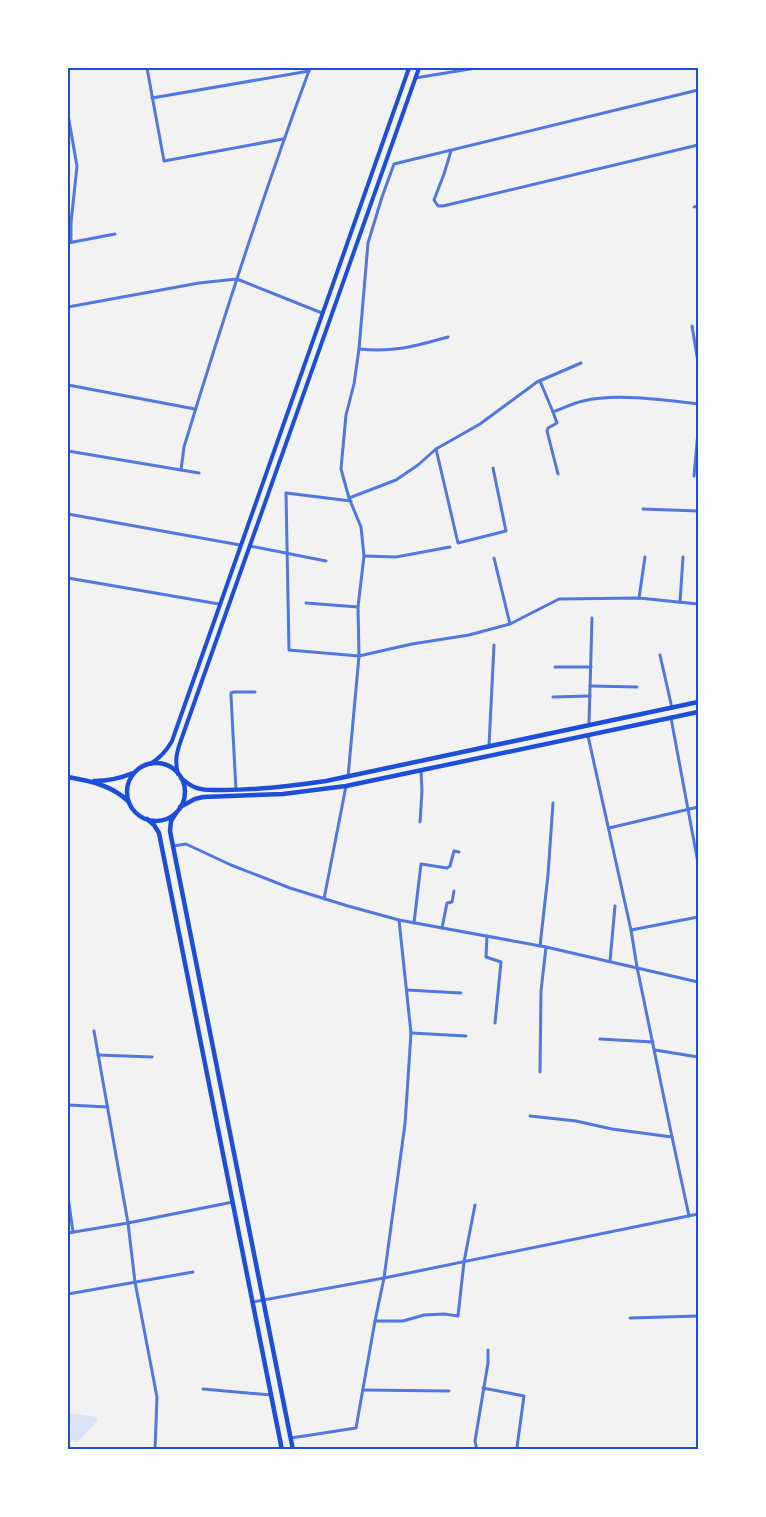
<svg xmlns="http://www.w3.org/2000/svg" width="766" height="1517" font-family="Lato,sans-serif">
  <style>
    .green { fill: #dbe4f7 }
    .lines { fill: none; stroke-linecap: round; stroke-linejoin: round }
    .minor { stroke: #5277de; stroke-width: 3 }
    .secondary { stroke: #1d4ed8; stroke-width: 4 }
    .trunk { stroke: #1d4ed8; stroke-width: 4.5 }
    .neatline { fill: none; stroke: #1d4ed8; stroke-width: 2 }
  </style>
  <rect width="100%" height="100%" fill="#f2f2f2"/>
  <path class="green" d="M 68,1413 L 97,1417 L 97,1421 L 78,1442 L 68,1439 Z"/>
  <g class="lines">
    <g class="minor">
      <path d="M 147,68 L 164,161 L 283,139"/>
      <path d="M 415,78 L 476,68"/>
      <path d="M 152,98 L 309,71"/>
      <path d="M 68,115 L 77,166 L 71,223 L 71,242"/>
      <path d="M 451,151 L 444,174 L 434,200 L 438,206 L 443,206 L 698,145"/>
      <path d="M 694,207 L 698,206"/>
      <path d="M 68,243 L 115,234"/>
      <path d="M 68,307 L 199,283 L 237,279 L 322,313"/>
      <path d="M 692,326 L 698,362"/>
      <path d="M 359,349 C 393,353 415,346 448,337"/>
      <path d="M 540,381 L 553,412 C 562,409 573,403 583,401 C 616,393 665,400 698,404"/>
      <path d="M 68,385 L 195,409"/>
      <path d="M 553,412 L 557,423 L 548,428 L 547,431 L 558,474"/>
      <path d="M 436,449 L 458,543 L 506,531 L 493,468"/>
      <path d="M 68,451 L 199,473"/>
      <path d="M 181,470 L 184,447 C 223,319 264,192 310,68"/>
      <path d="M 694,476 L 698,432"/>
      <path d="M 349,498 L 396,480 L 418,465 L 436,449 L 480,424 L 537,382 L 581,363"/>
      <path d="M 351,501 L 286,493 L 289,650 L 359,656 L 412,644 L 469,635 L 510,624 L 559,599 L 639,598 L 698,604"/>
      <path d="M 643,509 L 698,511"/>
      <path d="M 68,514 L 240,545"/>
      <path d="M 250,546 L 326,561"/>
      <path d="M 364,556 L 396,557 L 450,547"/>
      <path d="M 494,558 L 510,624"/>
      <path d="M 68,578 L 219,604"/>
      <path d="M 639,598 L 645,557"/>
      <path d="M 680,602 L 683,557"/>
      <path d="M 306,603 L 358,607"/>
      <path d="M 660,655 L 672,708"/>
      <path d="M 555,667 L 591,667"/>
      <path d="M 590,686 L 637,687"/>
      <path d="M 553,697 L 590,696"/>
      <path d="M 671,718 L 698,863"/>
      <path d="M 589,724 L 592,618"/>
      <path d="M 588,736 L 631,930 L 637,967 L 672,1137 L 689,1216"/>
      <path d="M 489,746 L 494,645"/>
      <path d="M 348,777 L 359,656 L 358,607 L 364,556 L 361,527 L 349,498 L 341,469 L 346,415 L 354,384 L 359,349 L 368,243 L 382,197 L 394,164 L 698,90"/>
      <path d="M 236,790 L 231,696 L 231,693 L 234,692 L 255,692"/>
      <path d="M 420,822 L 422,791 L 421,771"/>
      <path d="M 609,828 L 698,807"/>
      <path d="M 173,846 L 186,844 L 231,865 L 290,888 L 348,906 L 399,920 L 546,947 L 698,982"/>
      <path d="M 324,899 L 346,786"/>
      <path d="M 414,923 L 421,864 L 447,868 L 450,866 L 454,851 L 459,852"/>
      <path d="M 442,928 L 447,903 L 452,902 L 454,891"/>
      <path d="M 631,930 L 698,917"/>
      <path d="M 487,936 L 486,957 L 501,962 L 495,1023"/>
      <path d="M 540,946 L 548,875 L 553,803"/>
      <path d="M 610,961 L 615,906"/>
      <path d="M 407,990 L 461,993"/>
      <path d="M 94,1031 L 128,1223 L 135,1282 L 157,1397 L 155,1450"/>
      <path d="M 411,1033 L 466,1036"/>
      <path d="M 600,1039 L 653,1042"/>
      <path d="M 655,1050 L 698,1057"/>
      <path d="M 98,1055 L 152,1057"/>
      <path d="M 540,1072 L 541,991 L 546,947"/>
      <path d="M 68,1105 L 108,1107"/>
      <path d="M 530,1116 L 576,1121 L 612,1129 L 672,1137"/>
      <path d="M 68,1197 L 73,1232"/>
      <path d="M 68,1233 L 128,1223 L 233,1202"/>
      <path d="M 68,1294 L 193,1272"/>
      <path d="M 253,1302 L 384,1278 L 698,1214"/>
      <path d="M 630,1318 L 698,1316"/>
      <path d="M 375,1321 L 403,1321 L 424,1315 L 444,1314 L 458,1316 L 464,1262 L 475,1205"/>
      <path d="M 483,1388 L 524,1396 L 517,1447"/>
      <path d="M 203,1389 L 271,1395"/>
      <path d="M 363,1390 L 449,1391"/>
      <path d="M 291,1438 L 356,1428 L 375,1321 L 384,1278 L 405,1124 L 411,1033 L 399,920"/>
      <path d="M 477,1450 L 475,1441 L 488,1363 L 488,1350"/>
    </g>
    <g class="secondary">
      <path d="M 150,764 C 160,758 166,752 172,741 L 409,68"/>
      <path d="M 178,774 C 175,762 176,755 180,743 L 419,68"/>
    </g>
    <g class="trunk">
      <circle cx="156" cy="792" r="29"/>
      <path d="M 68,777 C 90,781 111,785 128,801"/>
      <path d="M 181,778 C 186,782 190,786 197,788 C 205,791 215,790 224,790 C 258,790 292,786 326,781 L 698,702"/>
      <path d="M 94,781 C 109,781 119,779 133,773"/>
      <path d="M 180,807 L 195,799 L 203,797 L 283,794 L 346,786 L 698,712"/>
      <path d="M 176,813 L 171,821 L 170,831 L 293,1450"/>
      <path d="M 147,819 L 154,825 L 159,833 L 282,1450"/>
    </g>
  </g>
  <rect width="766" height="1517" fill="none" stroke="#ffffff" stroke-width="138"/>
  <rect x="69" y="69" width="628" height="1379" class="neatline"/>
</svg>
